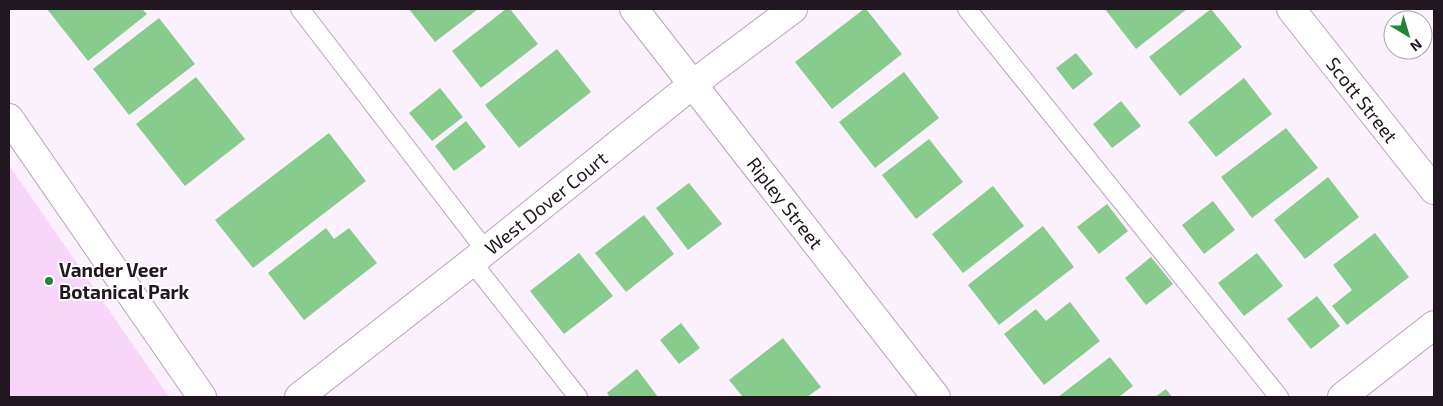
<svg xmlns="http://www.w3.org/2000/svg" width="1443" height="406" font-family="'Exo 2',sans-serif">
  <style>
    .green { fill: #f7d6fa }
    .building { fill: #87cb8d }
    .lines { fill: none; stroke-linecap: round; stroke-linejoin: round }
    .service-casing { stroke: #baa2bc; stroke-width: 20 }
    .minor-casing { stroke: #baa2bc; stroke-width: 30 }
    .secondary-casing { stroke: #baa2bc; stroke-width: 30 }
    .trunk-casing { stroke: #baa2bc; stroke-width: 30 }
    .service { stroke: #fff; stroke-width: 18 }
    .minor { stroke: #fff; stroke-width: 28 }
    .secondary { stroke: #fff; stroke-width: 28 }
    .trunk { stroke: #fff; stroke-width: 28 }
    .poi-dot { fill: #248437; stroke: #fff; stroke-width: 2 }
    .labels { text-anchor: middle; stroke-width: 4; stroke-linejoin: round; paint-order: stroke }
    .street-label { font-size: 19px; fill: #201721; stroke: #fff }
    .poi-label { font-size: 19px; font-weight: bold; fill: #201721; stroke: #fff; text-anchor: start }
  </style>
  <rect width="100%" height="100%" fill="#fbf1fc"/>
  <path class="green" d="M 9,165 L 169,397 L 9,397 Z"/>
  <g class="building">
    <path d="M 47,9 L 142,9 L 147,14 L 88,61 Z"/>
    <path d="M 409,9 L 478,9 L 435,42 Z"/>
    <path d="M 506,9 L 510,9 L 538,44 L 481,88 L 452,51 Z"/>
    <path d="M 864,9 L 866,9 L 902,54 L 832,109 L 795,62 Z"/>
    <path d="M 1105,9 L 1187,9 L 1136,49 Z"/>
    <path d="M 1211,9 L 1242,47 L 1180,96 L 1149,57 Z"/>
    <path d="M 159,18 L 195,64 L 129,115 L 93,69 Z"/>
    <path d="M 557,49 L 591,92 L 519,148 L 485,105 Z"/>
    <path d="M 1076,53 L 1093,74 L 1073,90 L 1056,68 Z"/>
    <path d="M 904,72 L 939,118 L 875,168 L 839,122 Z"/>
    <path d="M 196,77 L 245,139 L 185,186 L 136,124 Z"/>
    <path d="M 1244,78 L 1272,114 L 1216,157 L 1188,122 Z"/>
    <path d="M 440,88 L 463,117 L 432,141 L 409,113 Z"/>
    <path d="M 1121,101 L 1141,126 L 1112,148 L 1093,124 Z"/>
    <path d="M 466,121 L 486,147 L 454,171 L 435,146 Z"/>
    <path d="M 1286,128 L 1318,168 L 1252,218 L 1221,177 Z"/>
    <path d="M 329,133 L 366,181 L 253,268 L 215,220 Z"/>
    <path d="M 929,139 L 963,182 L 916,219 L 882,175 Z"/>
    <path d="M 1328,177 L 1359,217 L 1305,259 L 1274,220 Z"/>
    <path d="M 689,183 L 722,224 L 688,250 L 656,208 Z"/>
    <path d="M 993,186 L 1024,226 L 963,273 L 932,234 Z"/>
    <path d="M 1213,201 L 1235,230 L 1204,254 L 1182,225 Z"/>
    <path d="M 1107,204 L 1128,231 L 1099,254 L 1077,227 Z"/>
    <path d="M 644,215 L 674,254 L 626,292 L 595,253 Z"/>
    <path d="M 1043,226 L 1074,267 L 999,325 L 968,285 Z"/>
    <path d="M 326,228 L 334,239 L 349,228 L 377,263 L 304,320 L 268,273 Z"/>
    <path d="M 1375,233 L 1409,277 L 1347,325 L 1332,306 L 1352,290 L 1333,265 Z"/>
    <path d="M 579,253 L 613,296 L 564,334 L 530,291 Z"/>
    <path d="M 1257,253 L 1283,286 L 1244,316 L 1218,283 Z"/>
    <path d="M 1151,257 L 1173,284 L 1146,305 L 1125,278 Z"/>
    <path d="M 1317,296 L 1340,326 L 1311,349 L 1287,319 Z"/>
    <path d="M 1070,302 L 1100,341 L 1044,385 L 1004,334 L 1036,309 L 1046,321 Z"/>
    <path d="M 681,323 L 700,348 L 679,364 L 660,340 Z"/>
    <path d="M 783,338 L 821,387 L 807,397 L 743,397 L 729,380 Z"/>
    <path d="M 1110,357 L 1133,386 L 1119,397 L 1058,397 Z"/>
    <path d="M 637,369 L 658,397 L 610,397 L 607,393 Z"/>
    <path d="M 1166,389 L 1172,397 L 1155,397 Z"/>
  </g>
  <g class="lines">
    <defs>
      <g id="service">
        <path d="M 300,9 L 486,251"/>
        <path d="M 967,9 L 1279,397"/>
        <path d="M 472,262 L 578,397"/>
      </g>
      <g id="minor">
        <path d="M 634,9 L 936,397"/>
        <path d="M 1291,9 L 1434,190"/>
        <path d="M 299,397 L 472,262 L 693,84 L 793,9"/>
      </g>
      <path id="secondary" d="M 1342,397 L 1434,325"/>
      <path id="trunk" d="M 9,118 L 202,397"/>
    </defs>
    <use href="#service" class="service-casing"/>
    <use href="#minor" class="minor-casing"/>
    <use href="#secondary" class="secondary-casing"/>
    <use href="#trunk" class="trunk-casing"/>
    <use href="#service" class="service"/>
    <use href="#minor" class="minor"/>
    <use href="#secondary" class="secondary"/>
    <use href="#trunk" class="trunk"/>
  </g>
  <circle class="poi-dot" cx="49" cy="281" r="5"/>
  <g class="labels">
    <g class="street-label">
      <text transform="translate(1362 100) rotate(52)" y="7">Scott Street</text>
      <text transform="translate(546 203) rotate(-39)" y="7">West Dover Court</text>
      <text transform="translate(785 203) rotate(52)" y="7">Ripley Street</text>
    </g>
    <g class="poi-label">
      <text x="59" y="277">Vander Veer<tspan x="59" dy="22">Botanical Park</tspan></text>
    </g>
  </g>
  <rect width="1443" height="406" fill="none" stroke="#201721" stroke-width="20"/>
  <g transform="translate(1408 35) rotate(142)"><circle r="24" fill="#ffffff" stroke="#a6a2a6"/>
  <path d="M0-4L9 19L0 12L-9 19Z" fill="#248437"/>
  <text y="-8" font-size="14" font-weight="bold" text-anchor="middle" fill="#201721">N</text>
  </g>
</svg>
